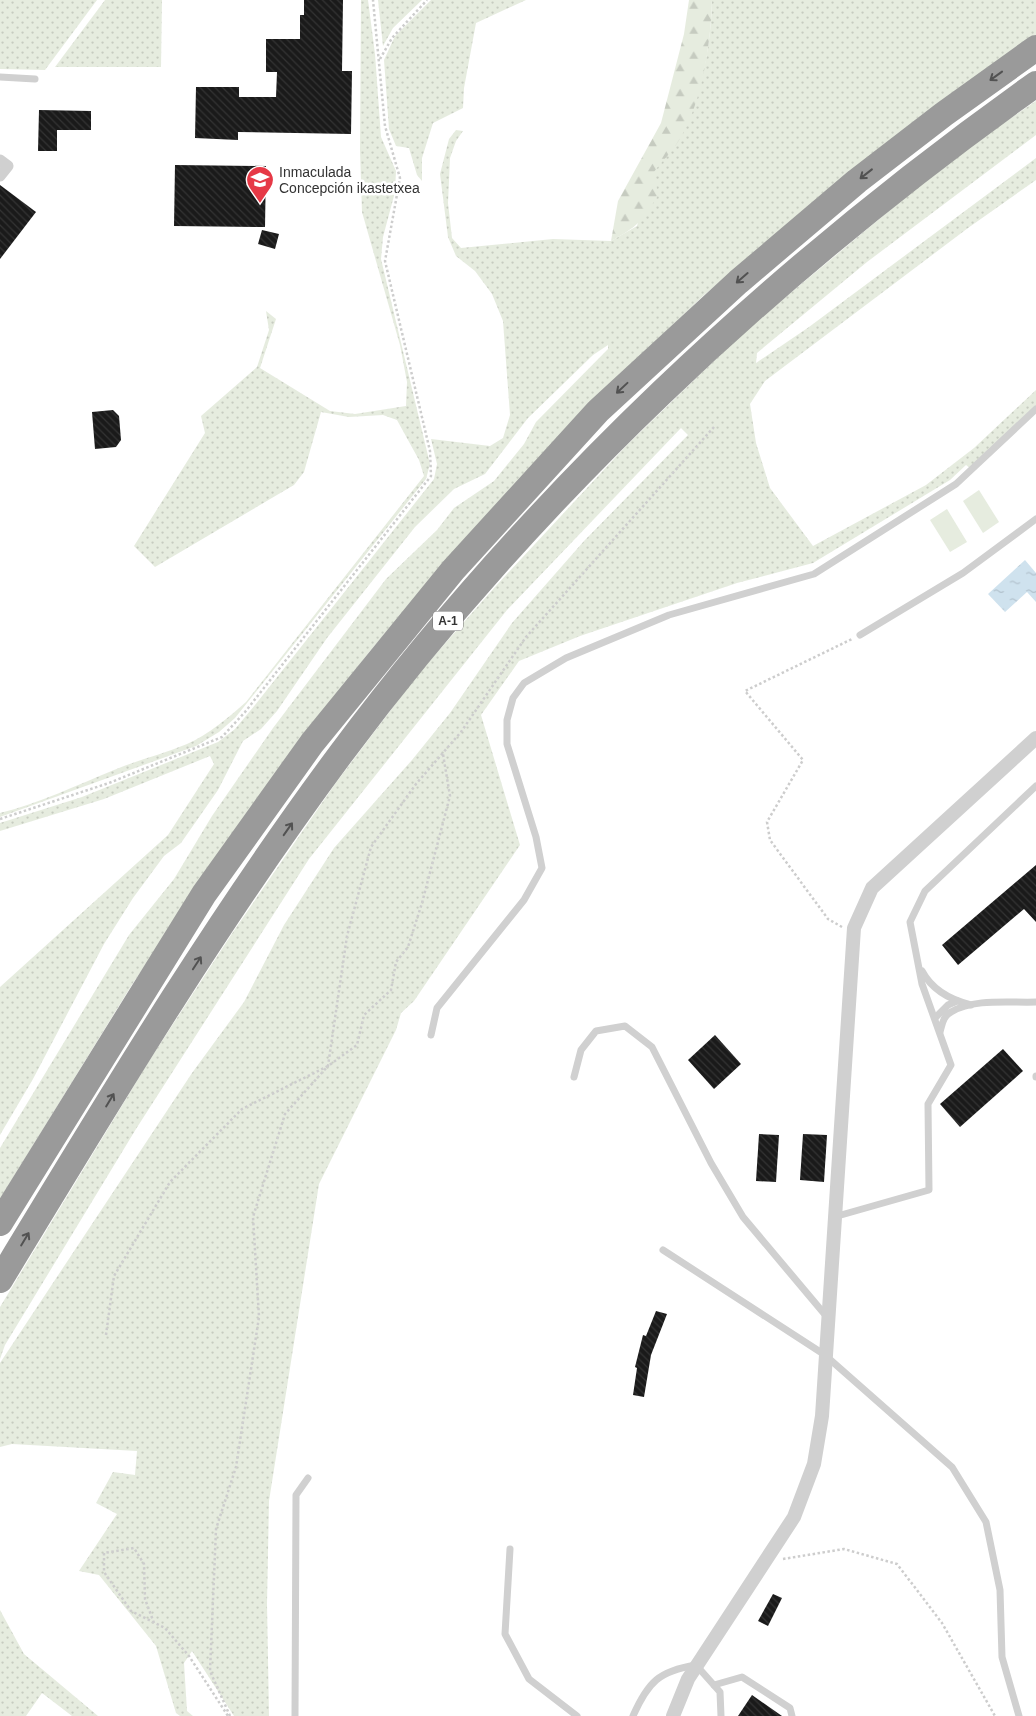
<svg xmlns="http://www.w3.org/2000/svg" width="1036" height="1716" font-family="Arial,sans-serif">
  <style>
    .grass { fill: url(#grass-dots) }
    .forest { fill: url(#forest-firs) }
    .garden { fill: #e6ecdf }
    .water { fill: url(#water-ripples) }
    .building { fill: url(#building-back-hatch) }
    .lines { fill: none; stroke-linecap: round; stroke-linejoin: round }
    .path { stroke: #cdcdcd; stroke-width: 2.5; stroke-dasharray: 2.5 2.5; stroke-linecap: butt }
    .service { stroke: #d0d0d0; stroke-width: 7 }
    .pedestrian { stroke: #d0d0d0; stroke-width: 11 }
    .minor { stroke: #d0d0d0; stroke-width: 14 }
    .motorway { stroke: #9a9a9a; stroke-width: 26 }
    .oneway { stroke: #525252 }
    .labels { text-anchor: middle; stroke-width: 5; stroke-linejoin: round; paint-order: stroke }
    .shield { fill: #fff; stroke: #707070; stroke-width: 1 }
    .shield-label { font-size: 12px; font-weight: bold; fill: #333 }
    .poi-label { font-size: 14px; fill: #333; stroke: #fff; text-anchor: start }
  </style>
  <defs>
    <pattern id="grass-dots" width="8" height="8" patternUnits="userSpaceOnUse" patternTransform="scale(1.25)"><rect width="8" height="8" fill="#e6ecdf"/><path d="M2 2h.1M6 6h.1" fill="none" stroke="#c6cbc0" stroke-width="1.8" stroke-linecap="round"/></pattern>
    <pattern id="forest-firs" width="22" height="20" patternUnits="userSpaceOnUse" patternTransform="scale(1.25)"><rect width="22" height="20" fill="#e6ecdf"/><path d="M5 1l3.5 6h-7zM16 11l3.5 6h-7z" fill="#c6cbc0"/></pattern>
    <pattern id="water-ripples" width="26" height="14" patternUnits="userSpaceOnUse" patternTransform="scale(1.25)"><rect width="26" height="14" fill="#cfe2ee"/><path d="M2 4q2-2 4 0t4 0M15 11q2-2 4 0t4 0" fill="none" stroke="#b2c2cd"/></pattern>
    <pattern id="building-back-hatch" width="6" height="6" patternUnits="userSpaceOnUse" patternTransform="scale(1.25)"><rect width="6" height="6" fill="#1a1a1a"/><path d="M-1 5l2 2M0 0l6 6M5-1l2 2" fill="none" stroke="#333"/></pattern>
  </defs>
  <rect width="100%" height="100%" fill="#fff"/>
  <g class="grass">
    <path d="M 0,0 L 97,0 L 45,70 L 0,69 Z"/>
    <path d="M 105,0 L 162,0 L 161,67 L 55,67 Z"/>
    <path d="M 361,0 L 368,0 L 375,54 L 381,137 L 396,171 L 395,192 L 383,237 L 381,259 L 430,464 L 426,479 L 235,718 L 219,732 L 196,746 L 0,817 L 0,813 C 40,803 77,785 114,770 C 138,760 163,754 187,744 C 208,735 229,717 246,702 L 424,476 L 419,460 L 397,420 L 383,415 L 349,417 L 321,412 L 304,472 L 294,485 L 155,567 L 134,546 L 205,433 L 201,416 L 257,367 L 269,330 L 266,311 L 276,319 L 260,368 L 330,411 L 355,414 L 406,406 L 407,382 L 400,345 L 362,212 L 360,150 Z"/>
    <path d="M 378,0 L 422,0 L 393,28 L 383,46 Z"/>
    <path d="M 431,0 L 526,0 L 476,23 L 464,88 L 463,108 L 433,123 L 422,158 L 422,181 L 417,175 L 409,148 L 396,146 L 389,129 L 384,60 L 395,36 Z"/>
    <path d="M 712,0 L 1036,0 L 1036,35 L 815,202 L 703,296 L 598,397 L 483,519 L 370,651 L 296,746 L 133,983 L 0,1199 L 0,1148 L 129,935 L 174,879 L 212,816 L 273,728 L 386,579 L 437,530 L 454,508 L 494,481 L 524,444 L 536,422 L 608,349 L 608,345 L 593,355 L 528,418 L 485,474 L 454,489 L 415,527 L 327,638 L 277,711 L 261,729 L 243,741 L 218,790 L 181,843 L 164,856 L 133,898 L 104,944 L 33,1079 L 0,1135 L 0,987 L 168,835 L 214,764 L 210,756 L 104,799 L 0,831 L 0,823 L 82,797 L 218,742 L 235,729 L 255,705 L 434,479 L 437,464 L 431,439 L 490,446 L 503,438 L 510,415 L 503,321 L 492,294 L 475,271 L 456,256 L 448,237 L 440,174 L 449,139 L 456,130 L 463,131 L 456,141 L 450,158 L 448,203 L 452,238 L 461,248 L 553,239 L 611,241 L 637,226 C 642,209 646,187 654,171 C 663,155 677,144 685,127 C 703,88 711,43 712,0 Z"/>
    <path d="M 1036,101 L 1036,135 L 867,262 L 757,353 L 756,363 L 809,327 L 1036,158 L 1036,180 L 968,228 L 765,381 L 750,404 L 756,443 L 770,488 L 813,546 L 926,485 L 974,448 L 1036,390 L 1036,406 L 970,468 L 966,465 L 950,480 L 813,563 L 737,583 L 580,636 L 519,661 L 481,715 L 520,845 L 414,1001 L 401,1013 L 396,1030 L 319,1184 L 269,1501 L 267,1604 L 269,1716 L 234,1716 L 192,1651 L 184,1663 L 187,1711 L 193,1716 L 180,1716 L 176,1713 L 156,1646 L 99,1575 L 79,1571 L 117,1514 L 96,1503 L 113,1472 L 135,1475 L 137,1451 L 12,1444 L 0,1447 L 0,1363 L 192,1073 L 244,1002 L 284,925 L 334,848 L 412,760 L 450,713 L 512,623 L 584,541 L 688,435 L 681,428 L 507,610 L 309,859 L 136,1129 L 5,1345 L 0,1359 L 0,1307 L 149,1061 L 233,932 L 335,784 L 418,674 L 495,587 L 627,445 L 745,331 L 956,155 Z"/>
    <path d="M 0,1610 L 24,1654 L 98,1716 L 72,1716 L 42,1693 L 26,1716 L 0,1716 Z"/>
  </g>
  <path class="forest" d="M 689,0 L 712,0 C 711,43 702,105 678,142 C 671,153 661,162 654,172 L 658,195 C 643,221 637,227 611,241 L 618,201 L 661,123 L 684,34 Z"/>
  <g class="garden">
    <path d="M 979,490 L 999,522 L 983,533 L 963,501 Z"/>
    <path d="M 947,509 L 967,542 L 950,552 L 930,520 Z"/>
  </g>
  <path class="water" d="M 1025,560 L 1036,573 L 1036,602 L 1027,592 L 1005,612 L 988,594 Z"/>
  <g class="building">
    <path d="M 304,0 L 343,0 L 342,71 L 352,71 L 351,134 L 238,132 L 238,140 L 195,138 L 196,87 L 239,87 L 239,97 L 276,97 L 277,72 L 266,72 L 266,39 L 300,39 L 300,15 L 304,15 Z"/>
    <path d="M 39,110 L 91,111 L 91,130 L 57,130 L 57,151 L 38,151 Z"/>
    <path d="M 175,165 L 266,166 L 265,227 L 174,226 Z"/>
    <path d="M 0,185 L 36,212 L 0,259 Z"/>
    <path d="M 262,230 L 279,234 L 275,249 L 258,244 Z"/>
    <path d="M 113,410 L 119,416 L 121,440 L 116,447 L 95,449 L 92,412 Z"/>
    <path d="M 1036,865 L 1036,922 L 1024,909 L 958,965 L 942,945 Z"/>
    <path d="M 715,1035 L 741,1064 L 714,1089 L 688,1060 Z"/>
    <path d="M 1003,1049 L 1023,1071 L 960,1127 L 940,1104 Z"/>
    <path d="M 759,1134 L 779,1135 L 776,1182 L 756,1181 Z"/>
    <path d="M 803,1134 L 827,1135 L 824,1182 L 800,1180 Z"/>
    <path d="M 656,1311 L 667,1314 L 651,1355 L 644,1397 L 633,1395 L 637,1368 L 635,1367 L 643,1335 L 646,1336 Z"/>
    <path d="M 773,1594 L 782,1598 L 768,1626 L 758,1621 Z"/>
    <path d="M 752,1695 L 782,1716 L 738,1716 Z"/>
  </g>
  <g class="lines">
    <g class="path">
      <path d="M 380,59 L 392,38 L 427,0"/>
      <path d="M 0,819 L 109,783 L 222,737 L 245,712 L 431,476 L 430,451 L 385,261 L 400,178 L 385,126 L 373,0"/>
      <path d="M 842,927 L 828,919 L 770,840 L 767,822 L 803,760 L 745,691 L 852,639"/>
      <path d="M 106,1335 L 114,1276 L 170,1182 L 242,1109 L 328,1066 L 357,1045 L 364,1015 L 391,990 L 396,962 L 408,947 L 422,903 L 450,796 L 443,754"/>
      <path d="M 783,1559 L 844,1549 L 897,1564 L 942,1623 L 995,1716"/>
      <path d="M 154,1623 L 145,1599 L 144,1564 L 134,1548 L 104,1553 L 104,1572 L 131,1611 L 165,1628 L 189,1656 L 228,1716"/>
      <path d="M 230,1716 L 210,1671 L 216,1529 L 236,1467 L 259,1317 L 253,1217 L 285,1114 L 328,1066 L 347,936 L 371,847 L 416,784 L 461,732 L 526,637 L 714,427"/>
    </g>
    <g class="service">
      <path d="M 0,77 L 35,79"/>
      <path d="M 860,635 L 963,573 L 1036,519"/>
      <path d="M 922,971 C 932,990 951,1000 971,1005"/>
      <path d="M 935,1018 L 948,1005 L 957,1001"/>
      <path d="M 940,1032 C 942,1025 943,1016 951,1012 C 974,998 1010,1003 1036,1002"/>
      <path d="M 431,1035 L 437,1008 L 524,900 L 542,868 L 536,837 L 507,744 L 507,720 L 513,698 L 524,683 L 566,658 L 669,615 L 814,574 L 956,484 L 1036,409"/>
      <path d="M 1036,1076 L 1036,1077"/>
      <path d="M 574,1077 L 581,1050 L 596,1031 L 625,1026 L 652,1047 L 711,1163 L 743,1217 L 827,1317"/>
      <path d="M 834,1217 L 929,1190 L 928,1104 L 951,1065 L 922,984 L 910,922 L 925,891 L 1036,786"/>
      <path d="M 663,1250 L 825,1355 L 952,1467 L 986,1522 L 1000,1590 L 1002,1657 L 1019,1716"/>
      <path d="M 510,1549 L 505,1634 L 529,1679 L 577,1716"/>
      <path d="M 714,1685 L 742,1677 L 790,1708 L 792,1716"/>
      <path d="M 295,1716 L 296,1495 L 308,1478"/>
      <path d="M 633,1716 C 648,1682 659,1671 696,1665 L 720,1692 L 721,1716"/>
    </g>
    <path class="pedestrian" d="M 0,160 L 8,166 L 0,176"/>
    <path class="minor" d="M 673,1716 L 688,1679 L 794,1517 L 814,1464 L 822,1416 L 854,928 L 872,888 L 1036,738"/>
    <g class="motorway">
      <path d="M 0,1223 L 204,894 L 312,743 L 453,570 L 598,411 L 738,282 L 857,181 L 944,114 L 1036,48"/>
      <path d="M 0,1280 C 108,1102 215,923 340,755 C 533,496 773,271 1036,84"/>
    </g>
  </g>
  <defs><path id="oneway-shaft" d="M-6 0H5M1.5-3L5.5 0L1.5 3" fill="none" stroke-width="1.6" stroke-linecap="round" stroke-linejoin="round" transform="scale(1.25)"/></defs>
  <g class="oneway">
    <use href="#oneway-shaft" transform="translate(996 76) rotate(144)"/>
    <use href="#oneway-shaft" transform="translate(866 174) rotate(142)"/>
    <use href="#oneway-shaft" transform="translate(742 278) rotate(139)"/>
    <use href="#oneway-shaft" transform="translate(622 388) rotate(137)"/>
    <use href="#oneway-shaft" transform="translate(288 829) rotate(-55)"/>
    <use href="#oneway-shaft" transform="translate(197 963) rotate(-57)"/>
    <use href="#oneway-shaft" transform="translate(110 1100) rotate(-59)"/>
    <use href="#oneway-shaft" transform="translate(25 1239) rotate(-59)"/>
  </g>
  <defs>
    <symbol id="school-pin" viewBox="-11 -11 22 30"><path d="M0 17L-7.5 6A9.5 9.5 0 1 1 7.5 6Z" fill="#e63946" stroke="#fff"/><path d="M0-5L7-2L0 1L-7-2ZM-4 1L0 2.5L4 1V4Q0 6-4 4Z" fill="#fff"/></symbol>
  </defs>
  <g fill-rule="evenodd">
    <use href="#school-pin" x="244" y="164" width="32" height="43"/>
  </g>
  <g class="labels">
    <rect class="shield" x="433" y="611.5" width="30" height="19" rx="4"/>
    <g class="shield-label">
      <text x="448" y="625">A-1</text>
    </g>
    <g class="poi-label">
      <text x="279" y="177">Inmaculada<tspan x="279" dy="16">Concepción ikastetxea</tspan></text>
    </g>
  </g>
</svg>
